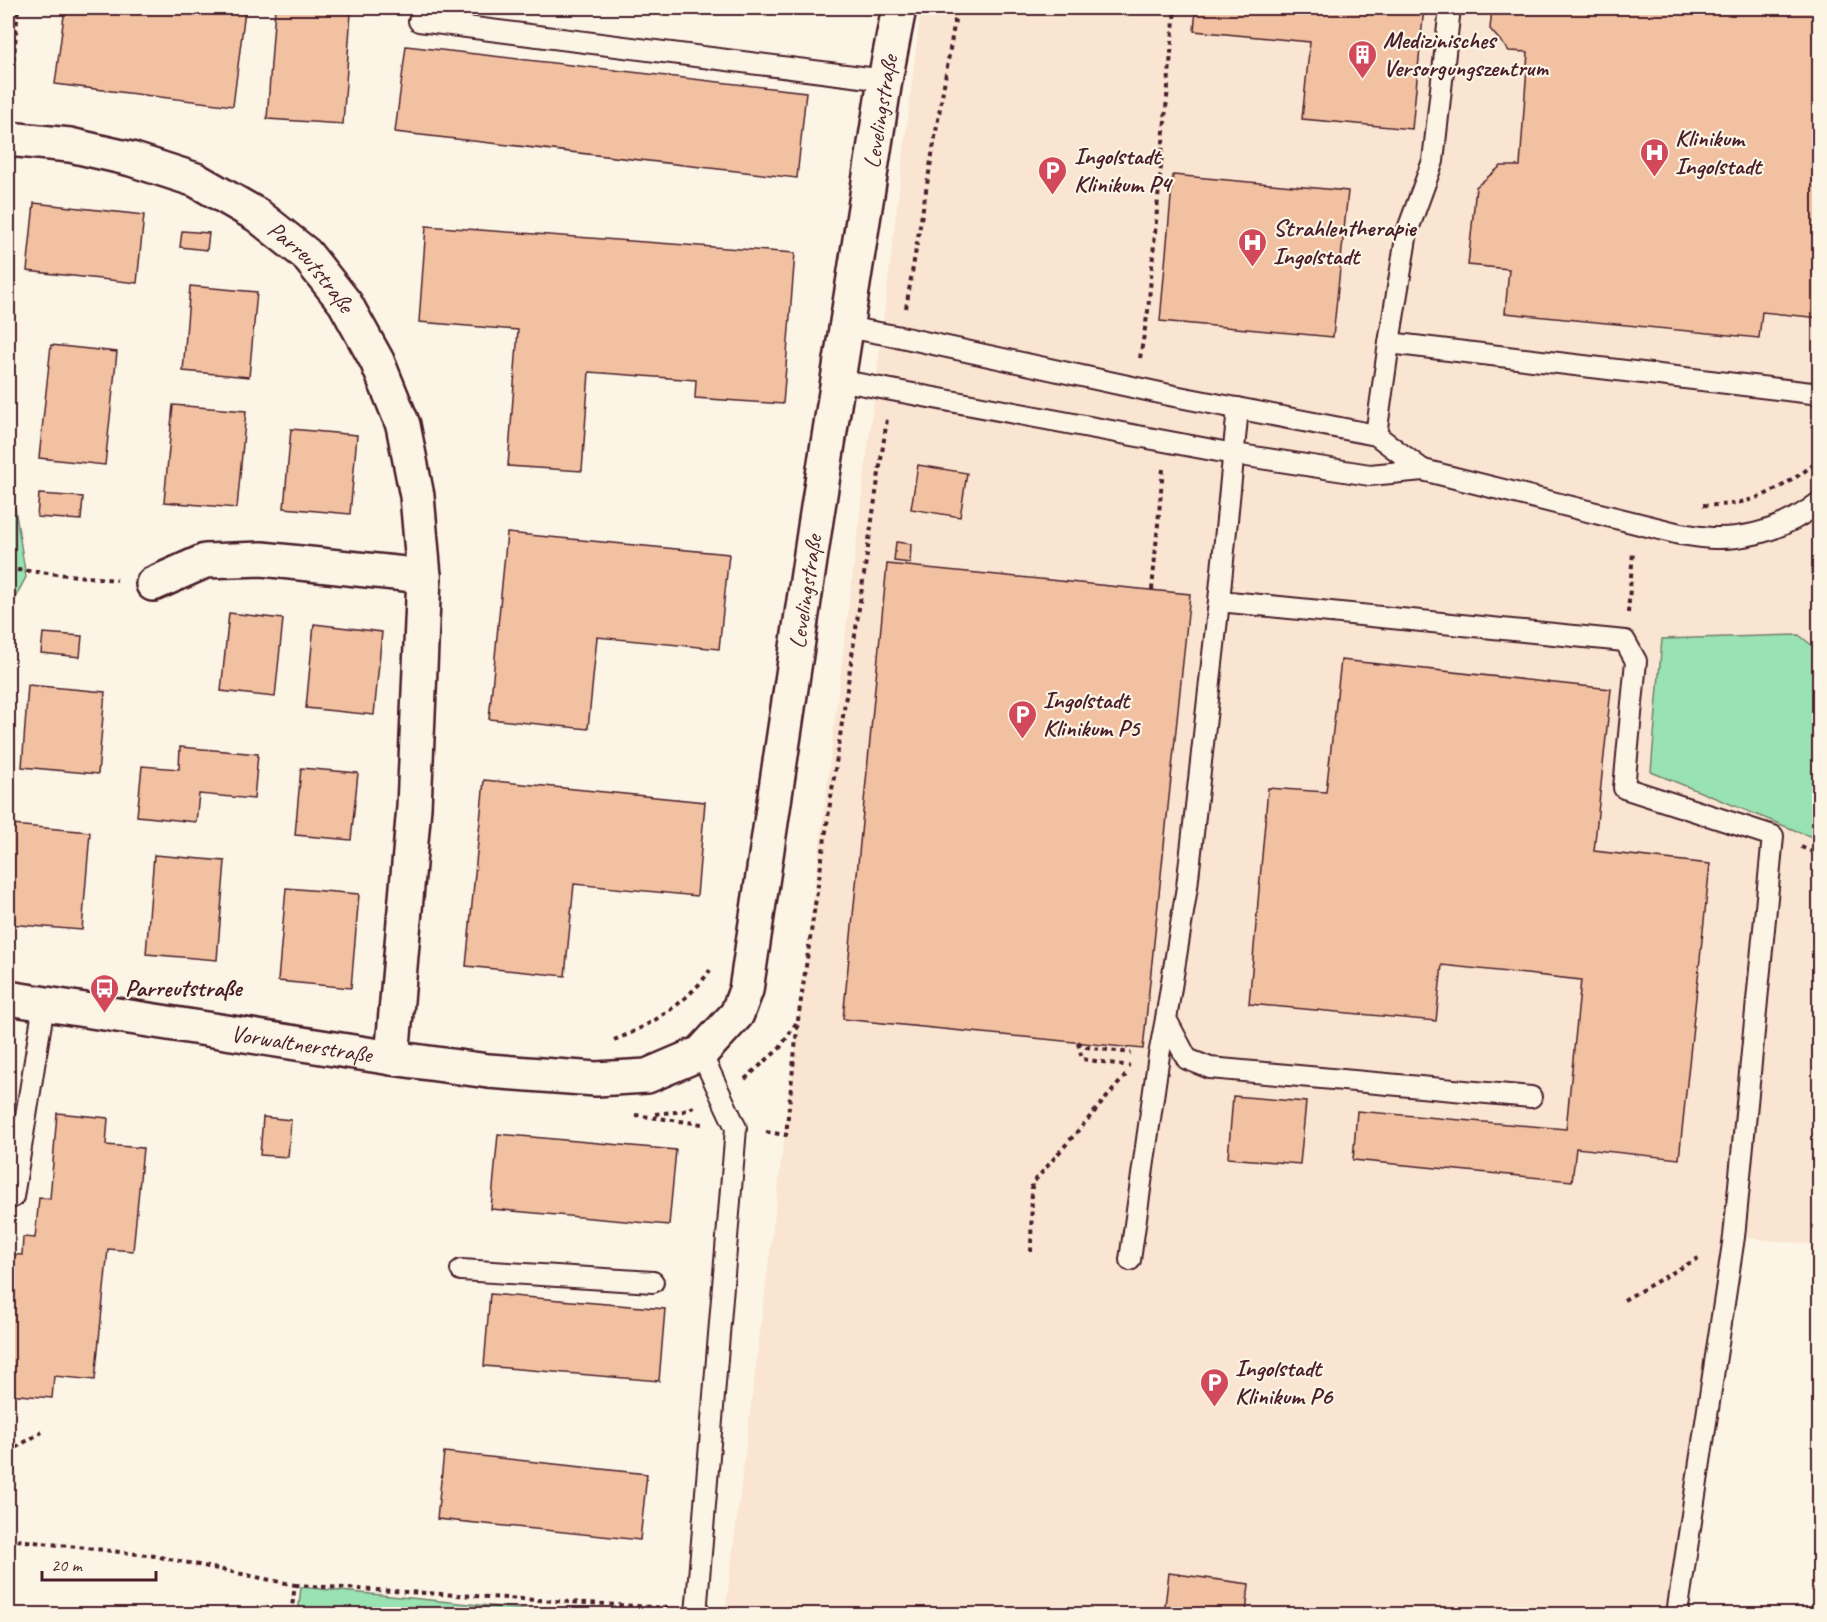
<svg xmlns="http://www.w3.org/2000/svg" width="1827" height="1622" font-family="Caveat,sans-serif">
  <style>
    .built { fill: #f9e5d1 }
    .green { fill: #99e2b2; stroke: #72806e; stroke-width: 1.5 }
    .building { fill: #f1c1a1; stroke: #4a1f2b; stroke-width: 1.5 }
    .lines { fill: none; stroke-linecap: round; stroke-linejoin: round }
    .lane-casing { stroke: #4a1f2b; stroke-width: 24 }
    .street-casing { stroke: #4a1f2b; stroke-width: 38 }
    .path { stroke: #4a1f2b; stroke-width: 4; stroke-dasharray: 4.5 4.5; stroke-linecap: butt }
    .lane { stroke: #fcf5e5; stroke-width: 20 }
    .street { stroke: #fcf5e5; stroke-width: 33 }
    .labels { text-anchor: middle; stroke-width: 4.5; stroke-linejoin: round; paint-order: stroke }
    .poi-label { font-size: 24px; font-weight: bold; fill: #4a1f2b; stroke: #fcf5e5; text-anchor: start }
    .street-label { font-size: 24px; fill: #4a1f2b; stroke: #fcf5e5 }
  </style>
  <rect width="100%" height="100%" fill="#fcf5e5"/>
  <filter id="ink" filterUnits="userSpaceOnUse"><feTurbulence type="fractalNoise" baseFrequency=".0167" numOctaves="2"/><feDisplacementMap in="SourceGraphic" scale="12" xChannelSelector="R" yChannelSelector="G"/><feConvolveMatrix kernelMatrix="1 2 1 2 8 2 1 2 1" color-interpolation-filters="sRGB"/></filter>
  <g filter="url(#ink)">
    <path class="built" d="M 921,8 L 1819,8 L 1819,1245 L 1734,1237 L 1684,1614 L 725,1614 L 789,1099 Z"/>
    <g class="green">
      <path d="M 8,502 L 15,508 L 26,577 L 8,611 Z"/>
      <path d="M 1799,635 L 1819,651 L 1819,840 L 1651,772 L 1662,639 Z"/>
      <path d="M 301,1587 L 570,1614 L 298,1614 Z"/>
    </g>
    <g class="building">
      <path d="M 65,8 L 223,8 L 245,10 L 233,106 L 55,84 Z"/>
      <path d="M 275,8 L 351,13 L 343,124 L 267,119 Z"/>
      <path d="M 1196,8 L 1424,8 L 1412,129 L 1302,119 L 1310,42 L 1194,31 Z"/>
      <path d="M 1492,8 L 1820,8 L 1820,318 L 1762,312 L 1759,338 L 1505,313 L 1509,269 L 1468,265 L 1476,187 L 1501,166 L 1520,166 L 1528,52 L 1509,51 L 1490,29 Z"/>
      <path d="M 406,46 L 806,92 L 797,178 L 395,132 Z"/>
      <path d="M 1173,175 L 1348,191 L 1333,337 L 1160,321 Z"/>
      <path d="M 34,203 L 144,215 L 137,283 L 27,271 Z"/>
      <path d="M 426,226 L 795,253 L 783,404 L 695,398 L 696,380 L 589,372 L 582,471 L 508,466 L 518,330 L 419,322 Z"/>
      <path d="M 182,231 L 209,233 L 207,250 L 180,247 Z"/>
      <path d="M 190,286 L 257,292 L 249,377 L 183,371 Z"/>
      <path d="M 51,345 L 117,352 L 105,465 L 39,458 Z"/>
      <path d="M 173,405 L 246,411 L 237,508 L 164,502 Z"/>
      <path d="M 291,429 L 357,435 L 350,514 L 284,508 Z"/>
      <path d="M 918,465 L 967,473 L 960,517 L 911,509 Z"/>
      <path d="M 39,494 L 83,497 L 81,520 L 37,517 Z"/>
      <path d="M 507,533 L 729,554 L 719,649 L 597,637 L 588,729 L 489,719 Z"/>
      <path d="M 896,542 L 911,544 L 910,563 L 894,561 Z"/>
      <path d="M 887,564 L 1190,594 L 1143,1049 L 843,1019 Z"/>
      <path d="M 229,613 L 283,619 L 275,697 L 221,691 Z"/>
      <path d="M 314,624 L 382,632 L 374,715 L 306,708 Z"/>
      <path d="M 43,633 L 82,636 L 80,657 L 41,653 Z"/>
      <path d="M 1341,660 L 1611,689 L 1594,851 L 1710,864 L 1679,1159 L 1576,1148 L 1572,1181 L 1353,1160 L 1357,1111 L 1566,1129 L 1581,980 L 1442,965 L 1436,1021 L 1249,1004 L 1268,788 L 1326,792 Z"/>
      <path d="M 28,685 L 105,692 L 98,774 L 22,767 Z"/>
      <path d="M 180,747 L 258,754 L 254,799 L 199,794 L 196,822 L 137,816 L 142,766 L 179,769 Z"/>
      <path d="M 301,768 L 358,773 L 351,840 L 295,835 Z"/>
      <path d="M 484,780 L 705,802 L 697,896 L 574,884 L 565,976 L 466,966 Z"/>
      <path d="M 12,825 L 90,832 L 82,930 L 8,924 L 8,877 Z"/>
      <path d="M 154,855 L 225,861 L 217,960 L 146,954 Z"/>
      <path d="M 286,888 L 359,894 L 351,988 L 278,981 Z"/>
      <path d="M 1233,1096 L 1306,1102 L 1300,1164 L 1228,1158 Z"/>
      <path d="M 57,1113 L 108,1118 L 106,1145 L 143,1148 L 133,1251 L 108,1249 L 95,1380 L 54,1376 L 52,1398 L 8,1394 L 8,1348 L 13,1288 L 8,1287 L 8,1254 L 22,1255 L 23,1237 L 35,1238 L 39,1198 L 50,1199 Z"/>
      <path d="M 263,1117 L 291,1120 L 288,1157 L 260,1155 Z"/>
      <path d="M 498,1134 L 676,1150 L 669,1225 L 491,1209 Z"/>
      <path d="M 490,1294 L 665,1309 L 659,1381 L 484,1366 Z"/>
      <path d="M 444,1452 L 647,1474 L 640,1540 L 437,1519 Z"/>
      <path d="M 1169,1573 L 1249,1584 L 1246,1614 L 1164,1614 Z"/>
    </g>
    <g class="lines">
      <defs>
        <g id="lane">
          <path d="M 419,21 L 885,80"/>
          <path d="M 1389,343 L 1407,232 L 1433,161 L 1450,8"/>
          <path d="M 838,380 L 1234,454 L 1370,475 L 1423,470 L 1376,435 L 1174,396 L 901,337 L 846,327"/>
          <path d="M 1238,408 L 1219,601 L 1187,887 L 1166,1019 L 1187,1059 L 1210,1068 L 1531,1097"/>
          <path d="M 1376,435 L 1389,343 L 1820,394"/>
          <path d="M 1423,470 L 1680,534 C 1690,535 1702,538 1713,538 C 1752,539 1789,526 1820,502"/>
          <path d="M 1219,601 L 1625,641 L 1636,661 L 1624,788 L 1773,836 L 1734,1237 L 1677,1614"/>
          <path d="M 13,1197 L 44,1004"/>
          <path d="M 1130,1260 L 1159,1055 L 1166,1019"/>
          <path d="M 461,1270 L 653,1282"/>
          <path d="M 696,1614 L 736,1128 L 701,1053"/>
        </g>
        <g id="street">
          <path id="s1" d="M 8,139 L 70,145 L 131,159 L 196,180 L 257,215 L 306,254 L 345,303 L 377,361 L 403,425 L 417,496 L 424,576 L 414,807 L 392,1058"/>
          <path d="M 153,584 L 205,561 L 262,559 L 424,576"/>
          <path id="s2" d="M 8,998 L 392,1058 L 488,1071 L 596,1079 L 647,1076 L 701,1053 L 737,1014 L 746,990 L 816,520 L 885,80 L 899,8"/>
        </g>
      </defs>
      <use href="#lane" class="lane-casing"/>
      <use href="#street" class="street-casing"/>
      <g class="path">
        <path d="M 10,105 L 18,8"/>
        <path d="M 906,308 L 957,8"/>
        <path d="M 1140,358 L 1148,311 L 1175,8"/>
        <path d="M 1703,505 C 1753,507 1781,489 1820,460"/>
        <path d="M 8,569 L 117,580"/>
        <path d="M 1152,590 L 1163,469"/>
        <path d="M 1628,613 L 1633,552"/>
        <path d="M 1801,847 L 1820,855"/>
        <path d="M 614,1040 C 647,1028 691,1000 710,970"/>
        <path d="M 1078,1042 L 1086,1047 L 1131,1053"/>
        <path d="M 1078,1043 L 1082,1059 L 1130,1066"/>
        <path d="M 745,1079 L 780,1048 L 798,1020"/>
        <path d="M 655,1114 L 684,1111 L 694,1107"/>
        <path d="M 635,1115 L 702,1124"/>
        <path d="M 766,1132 L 786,1135 L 798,1020 L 887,419"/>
        <path d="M 1031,1252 L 1032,1184 L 1126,1075"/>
        <path d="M 1624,1300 L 1702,1256"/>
        <path d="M 8,1452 L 42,1432"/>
        <path d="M 8,1539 L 155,1556 L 295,1585 L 291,1614"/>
        <path d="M 295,1585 L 668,1608"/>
      </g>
      <use href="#lane" class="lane"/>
      <use href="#street" class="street"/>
    </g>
  </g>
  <defs>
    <symbol id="building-pin" viewBox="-11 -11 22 30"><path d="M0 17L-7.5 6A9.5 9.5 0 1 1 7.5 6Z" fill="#d1495b" stroke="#fcf5e5"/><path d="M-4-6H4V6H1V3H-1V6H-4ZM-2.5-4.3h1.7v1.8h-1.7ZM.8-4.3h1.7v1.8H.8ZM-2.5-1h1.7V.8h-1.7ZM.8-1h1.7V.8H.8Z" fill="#fff"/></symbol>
    <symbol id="hospital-pin" viewBox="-11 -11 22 30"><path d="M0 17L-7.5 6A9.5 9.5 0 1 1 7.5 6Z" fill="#d1495b" stroke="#fcf5e5"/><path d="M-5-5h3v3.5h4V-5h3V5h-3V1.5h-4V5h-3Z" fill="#fff"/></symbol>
    <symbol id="parking-pin" viewBox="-11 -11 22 30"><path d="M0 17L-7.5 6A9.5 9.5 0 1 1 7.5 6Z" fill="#d1495b" stroke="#fcf5e5"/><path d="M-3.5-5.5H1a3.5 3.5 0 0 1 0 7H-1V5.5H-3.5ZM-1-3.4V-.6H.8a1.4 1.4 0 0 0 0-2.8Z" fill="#fff"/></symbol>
    <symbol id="bus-pin" viewBox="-11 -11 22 30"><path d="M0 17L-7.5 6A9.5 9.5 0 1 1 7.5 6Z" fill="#d1495b" stroke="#fcf5e5"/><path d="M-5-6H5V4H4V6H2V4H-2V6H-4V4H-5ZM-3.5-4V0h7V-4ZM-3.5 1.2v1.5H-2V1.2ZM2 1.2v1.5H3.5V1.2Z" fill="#fff"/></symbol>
  </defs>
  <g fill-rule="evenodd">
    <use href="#building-pin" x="1346" y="38" width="33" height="45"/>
    <use href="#hospital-pin" x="1638" y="136" width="33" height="45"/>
    <use href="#parking-pin" x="1036" y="154" width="33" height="45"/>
    <use href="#hospital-pin" x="1236" y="226" width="33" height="45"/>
    <use href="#parking-pin" x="1006" y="698" width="33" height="45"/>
    <use href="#bus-pin" x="88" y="972" width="33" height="45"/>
    <use href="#parking-pin" x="1198" y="1366" width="33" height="45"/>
  </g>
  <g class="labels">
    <g class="poi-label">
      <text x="1383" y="48">Medizinisches<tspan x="1383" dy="28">Versorgungszentrum</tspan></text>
      <text x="1675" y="146">Klinikum<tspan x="1675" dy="28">Ingolstadt</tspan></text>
      <text x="1074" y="164">Ingolstadt<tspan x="1074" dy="28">Klinikum P4</tspan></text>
      <text x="1273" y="236">Strahlentherapie<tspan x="1273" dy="28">Ingolstadt</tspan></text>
      <text x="1043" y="708">Ingolstadt<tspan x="1043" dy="28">Klinikum P5</tspan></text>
      <text x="125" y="996">Parreutstraße</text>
      <text x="1235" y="1376">Ingolstadt<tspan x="1235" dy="28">Klinikum P6</tspan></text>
    </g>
    <g class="street-label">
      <text dy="8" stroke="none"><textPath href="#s2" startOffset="1671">Levelingstraße</textPath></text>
      <text dy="8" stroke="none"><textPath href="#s1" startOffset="339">Parreutstraße</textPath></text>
      <text dy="8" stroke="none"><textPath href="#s2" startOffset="1185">Levelingstraße</textPath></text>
      <text dy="8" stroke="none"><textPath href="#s2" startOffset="297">Vorwaltnerstraße</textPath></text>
    </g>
  </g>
  <rect width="1827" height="1622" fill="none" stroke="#fcf5e5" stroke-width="30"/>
  <rect x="15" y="15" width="1797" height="1592" fill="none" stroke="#4a1f2b" stroke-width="2" filter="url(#ink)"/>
  <path d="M42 1571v9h114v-9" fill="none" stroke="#4a1f2b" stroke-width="3"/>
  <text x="51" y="1571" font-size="18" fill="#4a1f2b" stroke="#fcf5e5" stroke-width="4.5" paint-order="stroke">20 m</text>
</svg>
